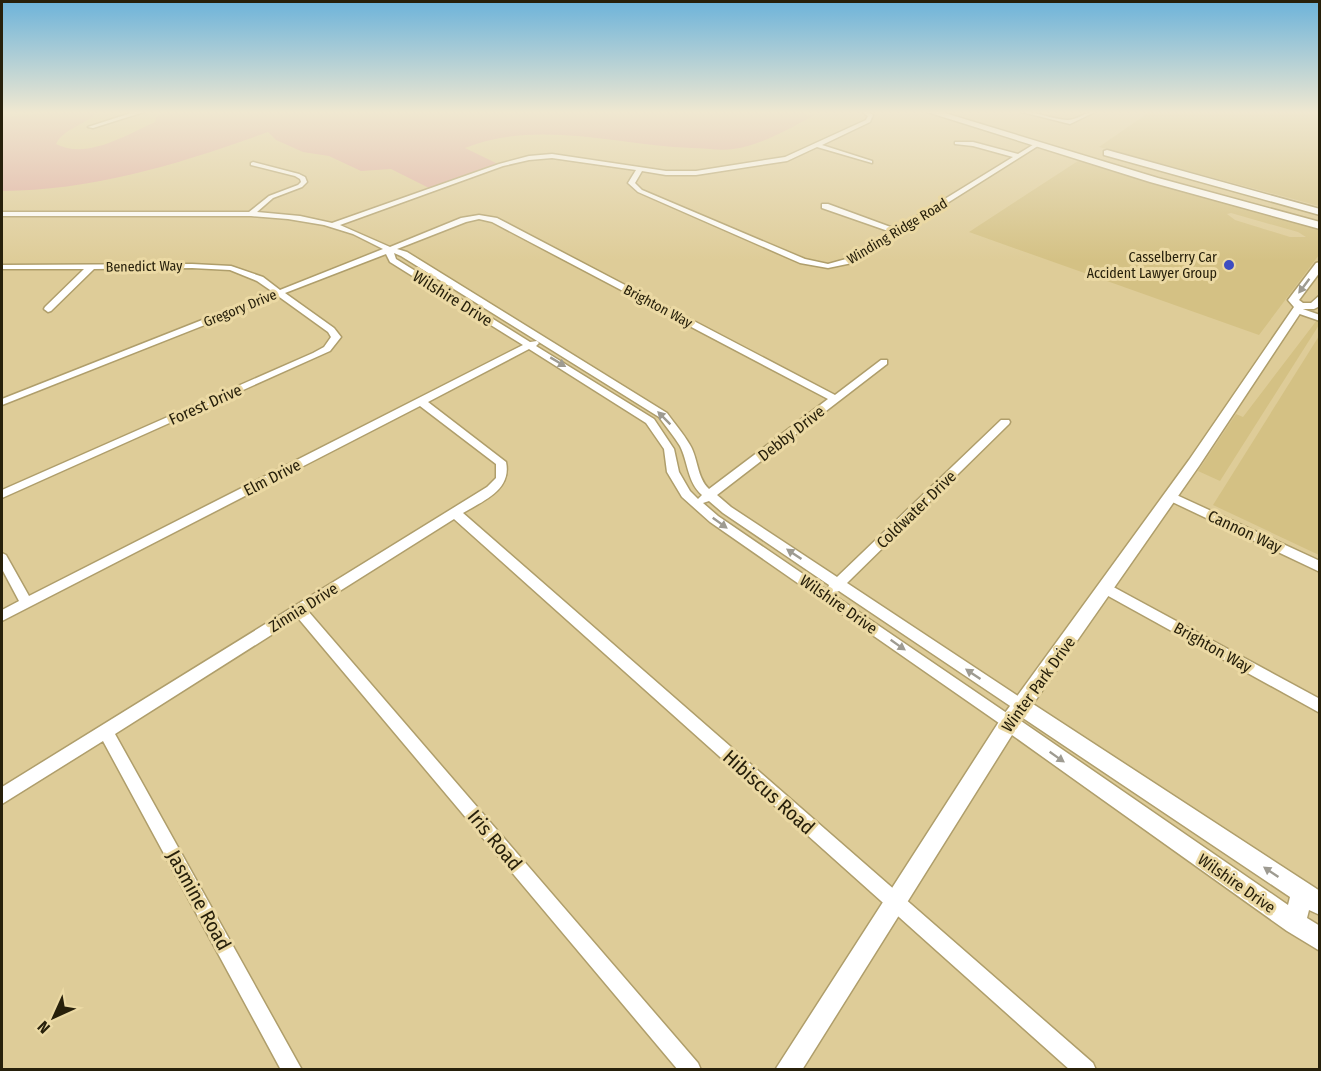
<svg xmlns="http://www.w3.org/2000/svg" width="1321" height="1071" font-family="'Fira Sans Condensed',sans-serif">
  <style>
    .built { fill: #d4c184; fill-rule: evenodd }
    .green { fill: #deaba0 }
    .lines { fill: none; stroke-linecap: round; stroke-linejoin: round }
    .minor-casing { stroke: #af9e6b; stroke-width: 3 }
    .tertiary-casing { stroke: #af9e6b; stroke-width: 3 }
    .primary-casing { stroke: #af9e6b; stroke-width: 3 }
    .minor { fill: #fff; fill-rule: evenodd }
    .tertiary { fill: #fff; fill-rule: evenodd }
    .primary { fill: #fff; fill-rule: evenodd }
    .oneway { fill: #9e9b91 }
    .poi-dot { fill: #3e4dc1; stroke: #ebd9a4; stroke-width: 2 }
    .labels { text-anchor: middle; stroke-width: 6; stroke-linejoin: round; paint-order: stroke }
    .far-street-label { font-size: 14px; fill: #27200b; stroke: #ebd9a4 }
    .far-poi-label { font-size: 14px; fill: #27200b; stroke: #ebd9a4; text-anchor: end }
    .street-label { font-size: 16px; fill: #27200b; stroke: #ebd9a4 }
    .near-street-label { font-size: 20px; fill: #27200b; stroke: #ebd9a4 }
  </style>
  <rect width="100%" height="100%" fill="#decc98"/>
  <g class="built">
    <path d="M 1151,111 L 1319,111 L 1319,206 L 1099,147 Z"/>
    <path d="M 1081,159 L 1319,228 L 1319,255 L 1259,335 L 969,232 ZM 1231,213 L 1298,232 L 1306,237 L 1290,237 L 1235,220 L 1227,214 Z"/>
    <path d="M 1317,320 L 1319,321 L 1319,325 L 1220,481 L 1198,471 L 1236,414 L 1243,417 Z"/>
    <path d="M 1319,336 L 1319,555 L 1213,505 Z"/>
  </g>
  <path class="green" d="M 58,111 L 96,113 C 84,126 64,128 56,144 C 87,160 126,135 155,122 L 157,116 L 165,111 L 798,111 L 813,116 C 788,129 762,145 733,149 C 720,151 705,148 692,148 C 617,145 537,119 465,148 L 498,164 L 429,188 L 391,169 L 361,171 L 329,156 L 303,152 L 276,140 L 268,132 C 183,163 93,191 2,191 L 2,115 L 8,117 Z"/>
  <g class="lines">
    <defs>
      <g id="minor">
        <path d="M 137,111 L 147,111 L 93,128 L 88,127 Z"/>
        <path d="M 861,111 L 868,111 L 873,115 L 870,122 L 822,145 L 872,161 L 872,163 L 817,147 L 787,161 L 696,175 L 666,175 L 642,171 L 635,183 L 642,190 L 805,259 L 828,264 L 846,259 L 891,232 L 822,208 L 822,204 L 828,204 L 896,229 L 1013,157 L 973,146 L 955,144 L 955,142 L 973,142 L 1018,154 L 1036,143 L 1041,144 L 852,263 L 828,268 L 800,263 L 638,192 L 628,183 L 636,170 L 552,158 L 529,160 L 503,166 L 340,225 L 390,247 L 461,218 L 479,215 L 497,218 L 835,395 L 881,360 L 887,360 L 887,364 L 717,495 L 731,507 L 837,577 L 1001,420 L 1009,420 L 1010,422 L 1009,424 L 847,583 L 1027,702 L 1029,707 L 1027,712 L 1022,714 L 839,591 L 834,593 L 829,592 L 828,588 L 829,585 L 723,513 L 709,501 L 703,503 L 718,516 L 1014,718 L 1016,723 L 1014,728 L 1009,730 L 710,522 L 682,497 L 667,472 L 664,449 L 646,423 L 529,349 L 428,402 L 506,462 C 512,490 483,501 463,513 L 1093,1063 L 1096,1070 L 1070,1070 L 454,519 L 308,611 L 698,1063 L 701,1070 L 678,1070 L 298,618 L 115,734 L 302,1070 L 281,1070 L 103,741 L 2,804 L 2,787 L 487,487 L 496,478 L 496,464 L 420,406 L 2,621 L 2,610 L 19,601 L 2,569 L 2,553 L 6,555 L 29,596 L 523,345 L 390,262 L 386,254 L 285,293 L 334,328 L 341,337 L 330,351 L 2,498 L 2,490 L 313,353 L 324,347 L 331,337 L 328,332 L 278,296 L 2,405 L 2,399 L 273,292 L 257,281 L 230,270 L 192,268 L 94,269 L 51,311 L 48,312 L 44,309 L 45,307 L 84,269 L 2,269 L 2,265 L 192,264 L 231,266 L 263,277 L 280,290 L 383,249 L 353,234 L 324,225 L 288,219 L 251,216 L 2,216 L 2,212 L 249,212 L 269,196 L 298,185 L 301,182 L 300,179 L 295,176 L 251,165 L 251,163 L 253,162 L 299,174 L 305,177 L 307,182 L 302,187 L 273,198 L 257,212 L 300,216 L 332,223 L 499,164 L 529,156 L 552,154 L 666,171 L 696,171 L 785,157 L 866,120 L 868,116 ZM 479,219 L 492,222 L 828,399 L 709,489 C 697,478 698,458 690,445 C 683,433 674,423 667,413 L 407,252 L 397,249 L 466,222 ZM 394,253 L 401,256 L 659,417 C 666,427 674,436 680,446 C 688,461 687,482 702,495 L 698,499 L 690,491 L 679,472 L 674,449 L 654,419 L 536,346 L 539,343 L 537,341 L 530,342 L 396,259 Z"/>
        <path d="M 1018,111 C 1036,111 1053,120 1068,120 C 1078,120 1086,111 1097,111 L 1070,124 Z"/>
        <path d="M 1297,307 L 1320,315 L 1320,321 L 1294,312 L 1293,310 Z"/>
        <path d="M 1170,492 L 1320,561 L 1320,572 L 1166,499 L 1164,496 L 1166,493 Z"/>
        <path d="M 1106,583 L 1320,699 L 1320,713 L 1101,592 L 1100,588 L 1101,584 Z"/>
      </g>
      <path id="tertiary" d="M 1320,262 L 1320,272 L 1299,300 L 1303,303 L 1311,303 L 1320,295 L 1320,306 L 1314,309 L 1303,309 L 1199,466 L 1033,704 L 1320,891 L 1320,915 L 1309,910 L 1307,918 L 1320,926 L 1320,951 L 1287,931 L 1012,735 L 802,1070 L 775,1070 L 1002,717 L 1189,460 L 1294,307 L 1288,300 L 1316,263 ZM 1023,718 L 1290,897 L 1288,905 L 1021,721 Z"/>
      <g id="primary">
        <path d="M 924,111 L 938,111 L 1158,178 L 1320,222 L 1320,229 L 1150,182 Z"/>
        <path d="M 1107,150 L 1320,209 L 1320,215 L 1104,155 L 1104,151 Z"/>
      </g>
    </defs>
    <use href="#minor" class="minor-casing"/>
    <use href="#tertiary" class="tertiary-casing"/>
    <use href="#primary" class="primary-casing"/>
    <use href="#minor" class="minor"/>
    <use href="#tertiary" class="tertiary"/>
    <use href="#primary" class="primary"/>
  </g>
  <defs><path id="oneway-solid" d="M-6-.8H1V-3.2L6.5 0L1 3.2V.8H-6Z" transform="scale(1.5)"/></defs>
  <g class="oneway">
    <use href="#oneway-solid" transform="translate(1304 286) rotate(127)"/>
    <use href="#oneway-solid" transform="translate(558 362) rotate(31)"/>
    <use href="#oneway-solid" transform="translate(664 418) rotate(-135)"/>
    <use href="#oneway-solid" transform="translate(720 523) rotate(36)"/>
    <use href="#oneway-solid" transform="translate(794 554) rotate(-146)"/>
    <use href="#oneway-solid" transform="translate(898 645) rotate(35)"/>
    <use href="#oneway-solid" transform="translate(973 674) rotate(-146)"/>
    <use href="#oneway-solid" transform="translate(1057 757) rotate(35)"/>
    <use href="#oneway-solid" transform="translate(1271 872) rotate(-146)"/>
  </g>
  <linearGradient id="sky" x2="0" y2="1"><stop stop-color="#6cb3da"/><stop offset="0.43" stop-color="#f0e8d1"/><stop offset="1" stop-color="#f0e8d1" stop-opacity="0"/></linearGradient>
  <rect width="1321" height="261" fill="url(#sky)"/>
  <circle class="poi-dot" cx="1229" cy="265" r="6"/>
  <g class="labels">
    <g class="far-street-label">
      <text transform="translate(897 231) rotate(-31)" y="5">Winding Ridge Road</text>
      <text transform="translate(144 266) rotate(-1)" y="5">Benedict Way</text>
      <text transform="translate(658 306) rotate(28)" y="5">Brighton Way</text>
      <text transform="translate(240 308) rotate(-22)" y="5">Gregory Drive</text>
    </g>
    <g class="far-poi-label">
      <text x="1217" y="262">Casselberry Car<tspan x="1217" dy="16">Accident Lawyer Group</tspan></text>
    </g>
    <g class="street-label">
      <text transform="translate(453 298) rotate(32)" y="6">Wilshire Drive</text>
      <text transform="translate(205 404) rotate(-24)" y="6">Forest Drive</text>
      <text transform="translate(791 433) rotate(-38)" y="6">Debby Drive</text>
      <text transform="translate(272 477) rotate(-27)" y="6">Elm Drive</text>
      <text transform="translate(916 509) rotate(-44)" y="6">Coldwater Drive</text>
      <text transform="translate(1245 531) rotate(25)" y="6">Cannon Way</text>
      <text transform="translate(839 604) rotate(35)" y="6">Wilshire Drive</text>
      <text transform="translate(303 607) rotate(-32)" y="6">Zinnia Drive</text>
      <text transform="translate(1213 647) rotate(29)" y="6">Brighton Way</text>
      <text transform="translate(1038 684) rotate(-54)" y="6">Winter Park Drive</text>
      <text transform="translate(1237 883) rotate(35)" y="6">Wilshire Drive</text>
    </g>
    <g class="near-street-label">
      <text transform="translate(769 792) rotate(42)" y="7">Hibiscus Road</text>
      <text transform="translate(495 840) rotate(50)" y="7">Iris Road</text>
      <text transform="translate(199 900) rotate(61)" y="7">Jasmine Road</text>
    </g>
  </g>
  <rect width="1321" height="1071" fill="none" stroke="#27200b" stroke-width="6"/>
  <g transform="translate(54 1017) rotate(225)" stroke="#ebd9a4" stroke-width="4.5" paint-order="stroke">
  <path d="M0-4.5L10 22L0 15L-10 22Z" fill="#27200b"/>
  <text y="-9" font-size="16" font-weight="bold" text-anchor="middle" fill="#27200b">N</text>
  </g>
</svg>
